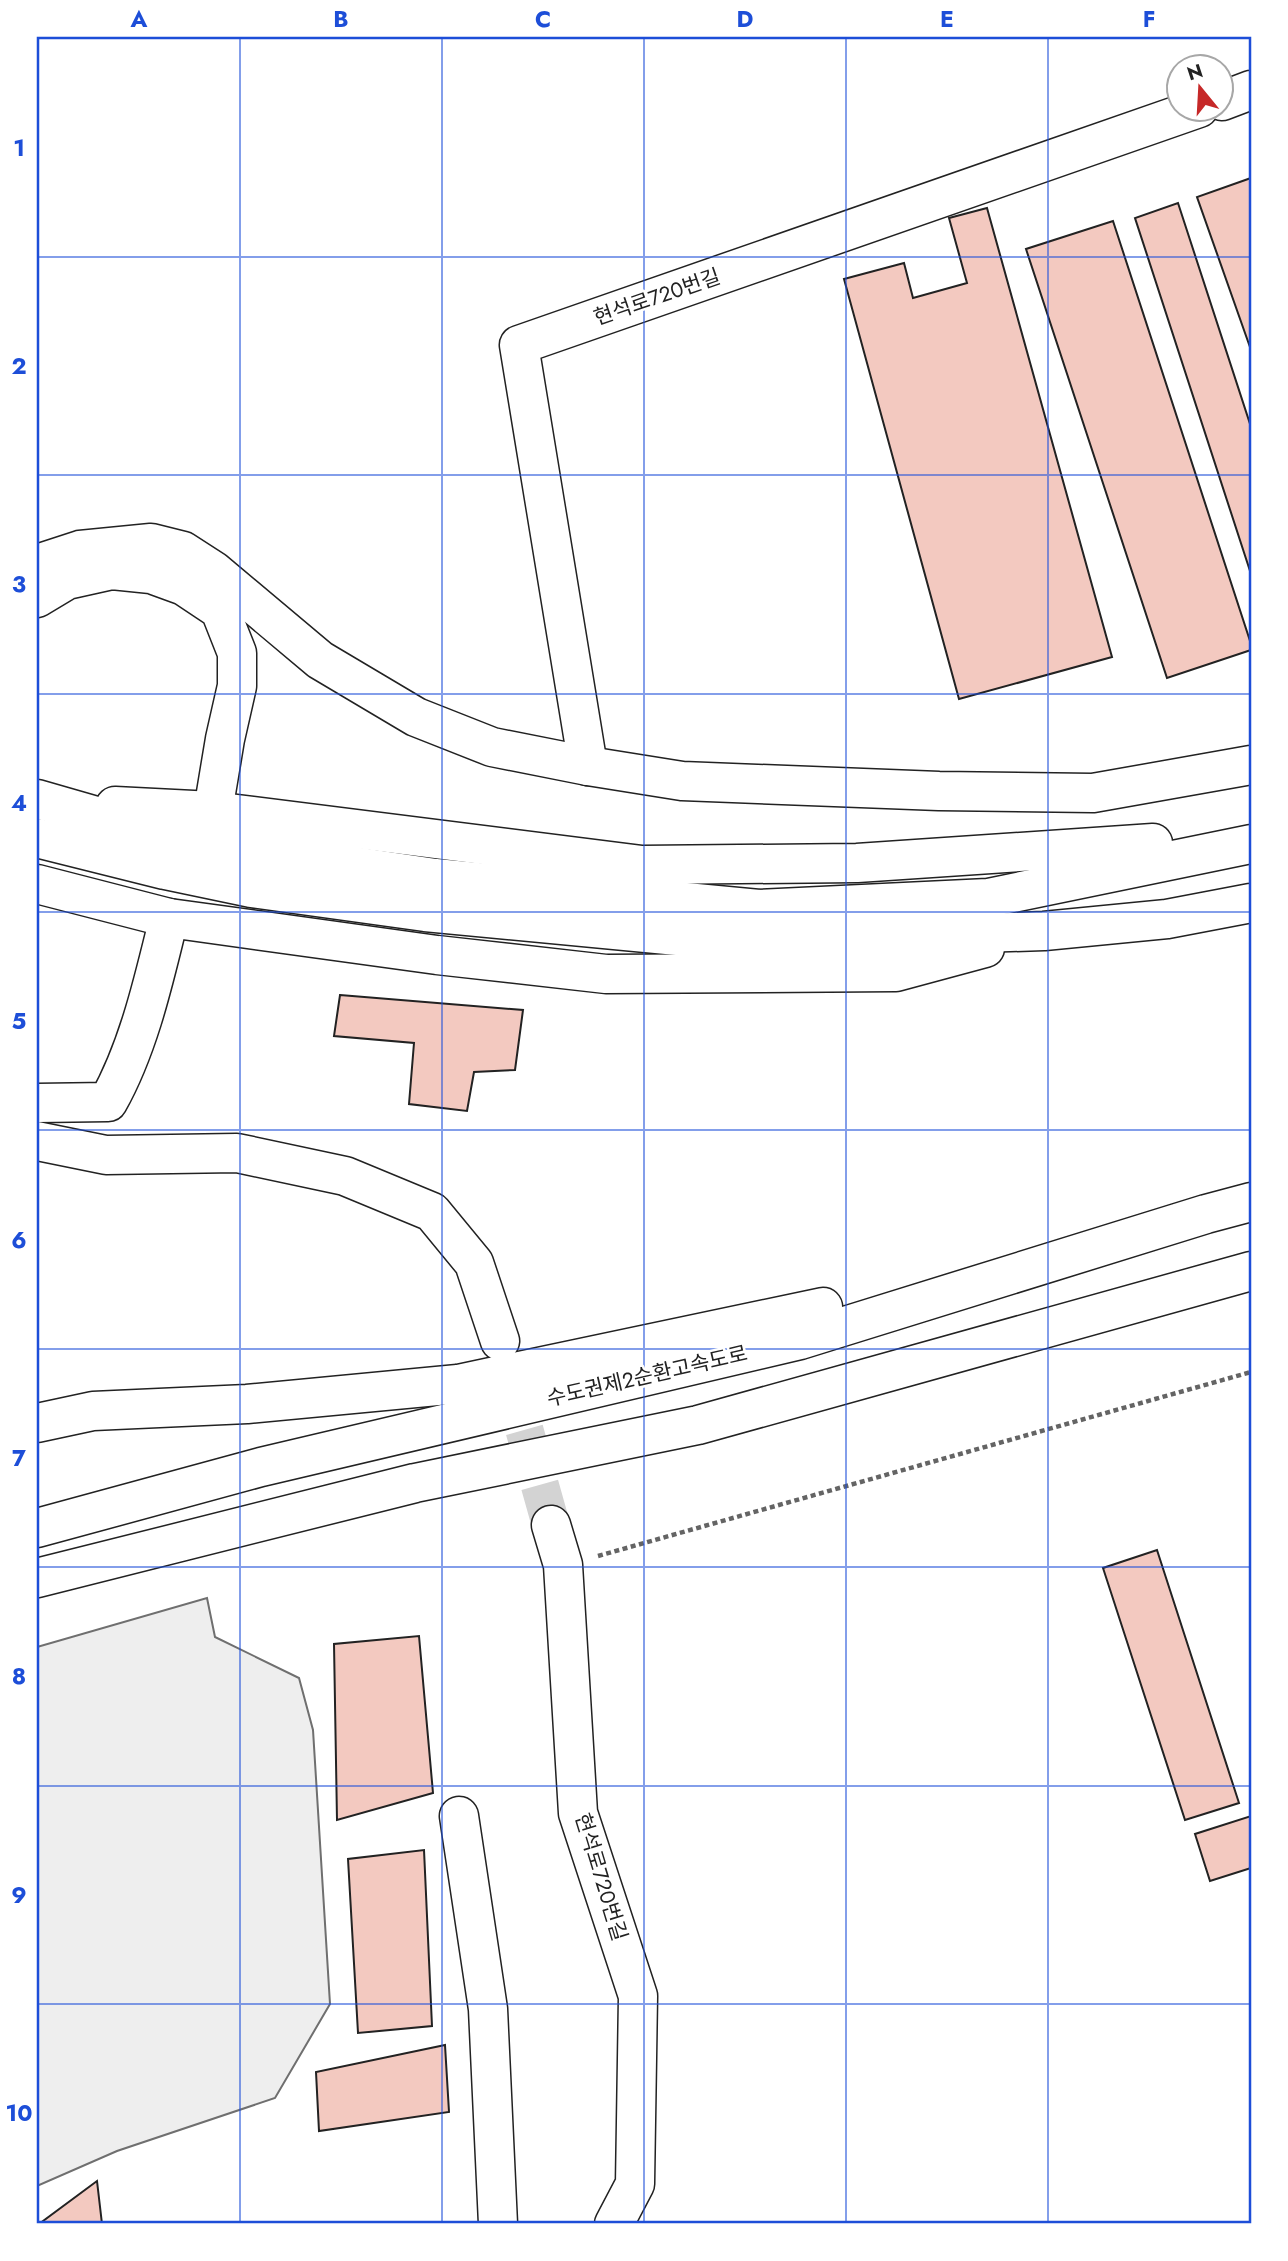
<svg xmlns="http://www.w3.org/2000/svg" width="1288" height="2261" font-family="Jost,'Noto Sans KR',sans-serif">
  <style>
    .green { fill: #eee; stroke: #6f6f6f; stroke-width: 2 }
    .building { fill: #f3c9c0; stroke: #222; stroke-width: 2 }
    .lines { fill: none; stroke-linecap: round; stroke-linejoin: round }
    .minor-tunnel { stroke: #d3d3d3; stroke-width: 38; stroke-dasharray: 38 19; stroke-linecap: butt }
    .minor-casing { stroke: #222; stroke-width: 41 }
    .highway-casing { stroke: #222; stroke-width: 41 }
    .path { stroke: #646464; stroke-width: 4.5; stroke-dasharray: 5 3.5; stroke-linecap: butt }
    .minor { stroke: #fff; stroke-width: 38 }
    .highway { stroke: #fff; stroke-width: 38 }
    .grid { fill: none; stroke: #1d4ed8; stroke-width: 2; stroke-opacity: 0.55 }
    .labels { text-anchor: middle; stroke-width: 5; stroke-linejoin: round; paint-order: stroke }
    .street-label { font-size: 21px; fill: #222; stroke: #fff }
    .neatline { fill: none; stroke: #1d4ed8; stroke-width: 2.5 }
    .grid-label { font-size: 23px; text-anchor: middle; font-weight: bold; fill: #1d4ed8 }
  </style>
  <rect width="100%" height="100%" fill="#fff"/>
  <path class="green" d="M 207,1598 L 215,1637 L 299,1678 L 313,1730 L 330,2004 L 275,2098 L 117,2151 L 37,2186 L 37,1647 Z"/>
  <g class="building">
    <path d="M 1251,178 L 1251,350 L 1197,197 Z"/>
    <path d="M 1178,203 L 1251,427 L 1251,574 L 1135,218 Z"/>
    <path d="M 987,208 L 1112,657 L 959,699 L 844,279 L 904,263 L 913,298 L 967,283 L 949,218 Z"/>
    <path d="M 1113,221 L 1251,644 L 1251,650 L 1167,678 L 1026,249 Z"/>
    <path d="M 340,995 L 523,1010 L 515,1070 L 474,1072 L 467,1111 L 409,1104 L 414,1043 L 334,1036 Z"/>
    <path d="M 1157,1550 L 1239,1803 L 1185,1820 L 1103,1568 Z"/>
    <path d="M 419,1636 L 433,1793 L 337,1820 L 334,1644 Z"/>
    <path d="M 1251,1816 L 1251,1868 L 1210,1881 L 1195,1834 Z"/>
    <path d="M 424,1850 L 432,2026 L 358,2033 L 348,1859 Z"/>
    <path d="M 445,2045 L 449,2112 L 319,2131 L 316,2072 Z"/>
    <path d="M 97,2181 L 102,2224 L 39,2224 Z"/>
  </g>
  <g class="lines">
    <path class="minor-tunnel" d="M 509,1375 L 551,1525"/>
    <defs>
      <g id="minor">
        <path d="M 1222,101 L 1251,90"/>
        <path d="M 37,564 L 80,550 L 151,543 L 183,551 L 214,571 L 320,660 L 416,717 L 492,747 L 588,766 L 682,781 L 939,791 L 1093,793 L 1251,765"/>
        <path d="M 37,598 L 67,580 L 112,570 L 151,574 L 184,586 L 220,610 L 237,653 L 237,686 L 225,739 L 213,811"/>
        <path d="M 588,766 L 519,345 L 1199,108"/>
        <path d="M 37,1103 L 108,1102 C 139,1047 154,979 169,918"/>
        <path d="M 37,1141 L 106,1155 L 237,1153 L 345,1176 L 432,1212 L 474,1263 L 500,1341"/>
        <path d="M 551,1525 L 563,1565 L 578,1813 L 638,1996 L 635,2184 L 614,2224"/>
        <path d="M 459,1816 L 488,2009 L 498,2224"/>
      </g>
      <g id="highway">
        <path d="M 37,799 L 183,841 L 435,878 L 759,909 L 988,898 L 1251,844"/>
        <path d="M 115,806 L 213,811 L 642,865 L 857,863 L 1153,843"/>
        <path d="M 37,838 L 165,870 L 251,888 L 425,912 L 730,941 L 1044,931 L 1167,919 L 1251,903"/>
        <path d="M 37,884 L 169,918 L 437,955 L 606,974 L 896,972 L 985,948"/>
        <path d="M 37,1423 L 93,1411 L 247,1404 L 458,1384 L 823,1307"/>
        <path d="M 37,1528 L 261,1467 L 800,1340 L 1206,1214 L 1251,1202"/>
        <path d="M 37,1578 L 415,1483 L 698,1425 L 1251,1271"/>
      </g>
    </defs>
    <use href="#minor" class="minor-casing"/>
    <use href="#highway" class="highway-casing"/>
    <path class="path" d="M 598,1556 L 1251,1372"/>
    <use href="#minor" class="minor"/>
    <use href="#highway" class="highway"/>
  </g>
  <path class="grid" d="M 240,37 L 240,2224M 442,37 L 442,2224M 644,37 L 644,2224M 846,37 L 846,2224M 1048,37 L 1048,2224M 37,257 L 1251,257M 37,475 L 1251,475M 37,694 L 1251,694M 37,912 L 1251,912M 37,1130 L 1251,1130M 37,1349 L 1251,1349M 37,1567 L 1251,1567M 37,1786 L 1251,1786M 37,2004 L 1251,2004"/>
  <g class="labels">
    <g class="street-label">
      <text transform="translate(657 297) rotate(-19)" y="7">현석로720번길</text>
      <text transform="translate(647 1376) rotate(-13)" y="7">수도권제2순환고속도로</text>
      <text transform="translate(601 1877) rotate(73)" y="7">현석로720번길</text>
    </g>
  </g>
  <rect width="1288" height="2261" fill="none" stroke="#ffffff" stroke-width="77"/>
  <g transform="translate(1200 88) rotate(342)"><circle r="33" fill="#ffffff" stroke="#a7a7a7" stroke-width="2"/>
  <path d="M0-5L12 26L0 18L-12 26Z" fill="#c62828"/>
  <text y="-10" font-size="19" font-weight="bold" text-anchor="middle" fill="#222222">N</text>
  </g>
  <rect x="38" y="38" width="1212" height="2184" class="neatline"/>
  <g class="grid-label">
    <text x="139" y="27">A</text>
    <text x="341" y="27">B</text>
    <text x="543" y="27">C</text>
    <text x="745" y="27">D</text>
    <text x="947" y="27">E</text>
    <text x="1149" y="27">F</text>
    <text x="19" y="156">1</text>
    <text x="19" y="374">2</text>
    <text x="19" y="592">3</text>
    <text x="19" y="811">4</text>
    <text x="19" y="1029">5</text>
    <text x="19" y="1248">6</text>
    <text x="19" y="1466">7</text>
    <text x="19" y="1684">8</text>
    <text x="19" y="1903">9</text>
    <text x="19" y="2121">10</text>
  </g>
</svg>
